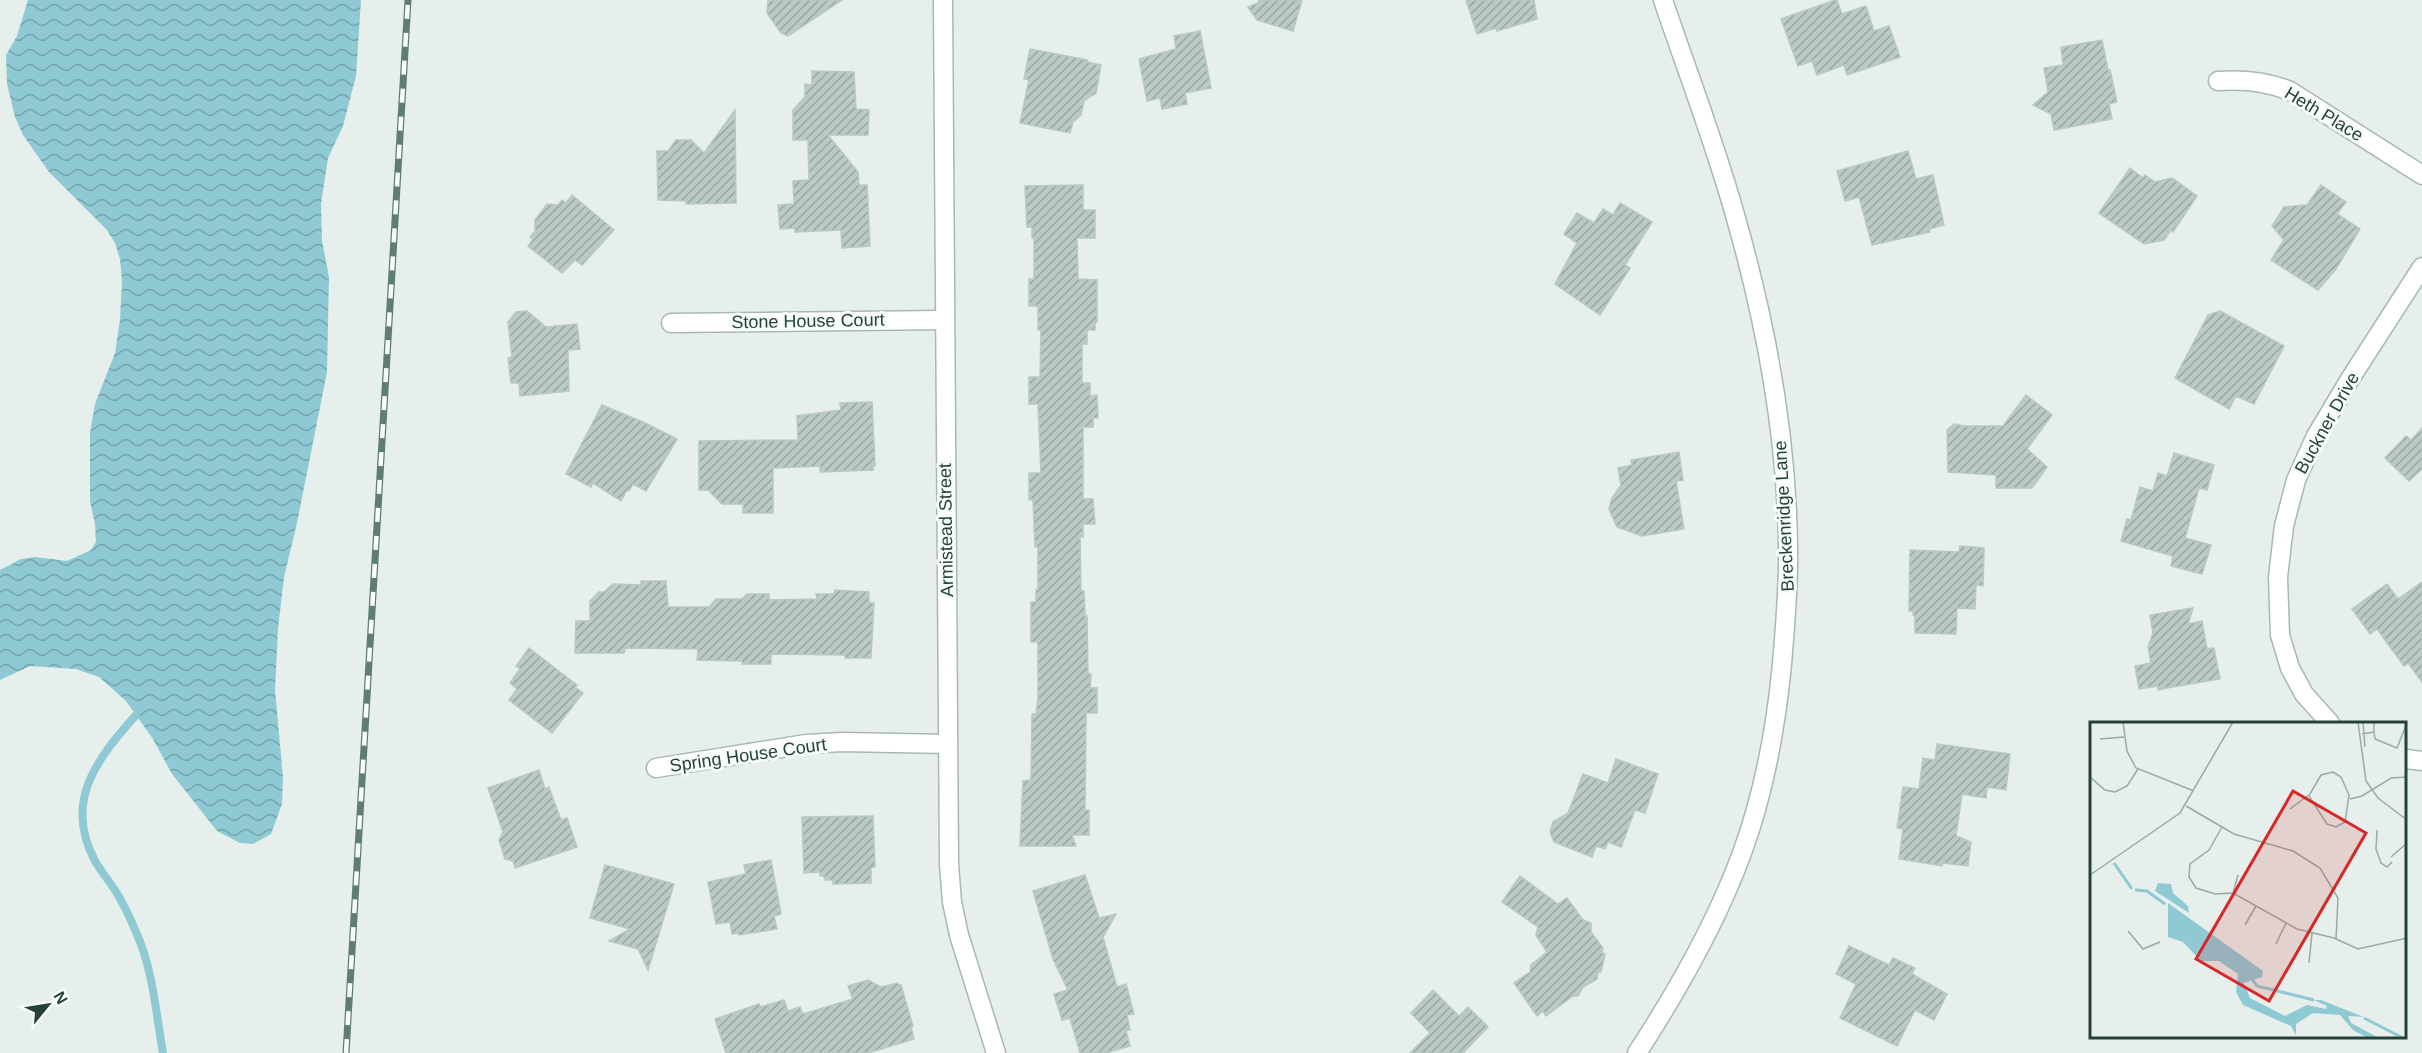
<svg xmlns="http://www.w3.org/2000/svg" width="2422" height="1053" font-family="Arial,sans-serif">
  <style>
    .water { fill: url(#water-waves) }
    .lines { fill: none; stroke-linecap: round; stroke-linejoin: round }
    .stream { stroke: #8ec9d4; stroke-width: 8 }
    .building { fill: url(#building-hatch); stroke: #b8c9c2; stroke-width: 1.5 }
    .minor-casing { stroke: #a8b8b2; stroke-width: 21 }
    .tertiary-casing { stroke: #a8b8b2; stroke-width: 21 }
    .minor { stroke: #fff; stroke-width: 18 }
    .tertiary { stroke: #fff; stroke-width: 18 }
    .rail-casing { stroke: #5f7d75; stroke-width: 7 }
    .rail { stroke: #f7fbf9; stroke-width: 4.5; stroke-dasharray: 14; stroke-linecap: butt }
    .labels { text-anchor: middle; stroke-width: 6; stroke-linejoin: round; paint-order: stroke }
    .street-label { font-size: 18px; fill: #24423a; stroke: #f7fbf9 }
    .inset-river { fill: none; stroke: #8ec9d4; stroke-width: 3 }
    .inset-road { fill: none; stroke: #98aaa4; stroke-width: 1.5 }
    .view { fill: #d62828; fill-opacity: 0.15; stroke: #d62828; stroke-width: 3 }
    .inset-edge { fill: none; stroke: #24423a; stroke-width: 3 }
  </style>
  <defs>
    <pattern id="water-waves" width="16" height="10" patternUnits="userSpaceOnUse" patternTransform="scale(1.5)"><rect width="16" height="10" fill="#8ec9d4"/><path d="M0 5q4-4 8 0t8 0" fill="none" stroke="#74a5ad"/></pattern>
    <pattern id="building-hatch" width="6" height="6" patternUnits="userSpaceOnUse" patternTransform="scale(1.5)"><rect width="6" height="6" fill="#bbcac4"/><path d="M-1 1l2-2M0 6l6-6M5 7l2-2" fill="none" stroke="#98a6a0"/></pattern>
  </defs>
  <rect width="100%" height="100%" fill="#e6efeb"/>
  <path class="water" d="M 28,0 L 361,0 L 356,76 L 343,126 L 328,158 L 321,204 L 322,241 L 329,277 L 327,372 L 297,523 L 284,577 L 278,629 L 275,690 L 283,777 L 282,804 L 271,834 L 253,844 L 240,843 L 217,831 L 172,774 L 153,739 L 126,701 L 99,677 L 76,669 L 30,666 L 0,680 L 0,570 L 21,559 L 35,557 L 67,561 L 91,550 L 96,542 L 95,524 L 90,501 L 90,433 L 95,404 L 115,353 L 120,320 L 122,281 L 120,259 L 115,243 L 107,230 L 49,172 L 23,135 L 15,117 L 7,84 L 6,55 L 17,36 Z"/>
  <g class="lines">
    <path class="stream" d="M 136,715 C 97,759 63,801 95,861 C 102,873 111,883 118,895 C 125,907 131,920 136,932 C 153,969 156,1014 163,1053"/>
  </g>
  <g class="building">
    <path d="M 768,0 L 842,0 L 788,36 L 781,33 L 767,13 Z"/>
    <path d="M 1259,0 L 1302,0 L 1293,31 L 1257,20 L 1248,7 L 1258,3 Z"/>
    <path d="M 1466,0 L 1534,0 L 1537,19 L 1497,31 L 1496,28 L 1477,34 Z"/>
    <path d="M 1835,0 L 1837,0 L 1842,14 L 1866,6 L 1874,31 L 1889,26 L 1900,57 L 1847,75 L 1844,65 L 1817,75 L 1812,61 L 1798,66 L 1781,19 Z"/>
    <path d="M 1200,31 L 1211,88 L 1185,93 L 1187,104 L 1162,109 L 1160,98 L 1147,101 L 1139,59 L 1176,49 L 1174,36 Z"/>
    <path d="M 2102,40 L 2108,70 L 2110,70 L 2117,102 L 2109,104 L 2112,119 L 2054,130 L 2051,114 L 2033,105 L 2048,92 L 2044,68 L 2063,65 L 2061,47 Z"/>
    <path d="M 1030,49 L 1087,60 L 1088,62 L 1101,65 L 1096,93 L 1084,101 L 1081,115 L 1073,122 L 1070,133 L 1020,123 L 1029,80 L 1024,79 Z"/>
    <path d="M 812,71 L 854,72 L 856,109 L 869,110 L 868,135 L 828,135 L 858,172 L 859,185 L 867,185 L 870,246 L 842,248 L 841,230 L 795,232 L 795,228 L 780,229 L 778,205 L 794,204 L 793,181 L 809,180 L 808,140 L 793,140 L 793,110 L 805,97 L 805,84 L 812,85 Z"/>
    <path d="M 735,110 L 736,203 L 686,204 L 686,201 L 658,200 L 657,151 L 668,151 L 676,140 L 691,140 L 704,153 Z"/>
    <path d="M 1908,151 L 1916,179 L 1933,175 L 1944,225 L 1929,229 L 1930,232 L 1872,245 L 1859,197 L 1845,201 L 1837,171 Z"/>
    <path d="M 2130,168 L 2143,178 L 2145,175 L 2155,182 L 2172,178 L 2197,196 L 2173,232 L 2171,230 L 2164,240 L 2144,244 L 2099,213 Z"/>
    <path d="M 1083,185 L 1083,210 L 1095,210 L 1095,238 L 1077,238 L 1078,279 L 1097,280 L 1097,322 L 1095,323 L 1095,330 L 1087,330 L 1087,344 L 1082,344 L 1082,383 L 1090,383 L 1090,396 L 1097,395 L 1098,418 L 1093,418 L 1093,427 L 1083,427 L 1083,499 L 1093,499 L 1095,524 L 1083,524 L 1083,537 L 1080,537 L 1081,591 L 1084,591 L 1085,616 L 1087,616 L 1088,674 L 1091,674 L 1090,688 L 1097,688 L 1097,713 L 1086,713 L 1085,810 L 1089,810 L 1089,835 L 1072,835 L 1076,846 L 1020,846 L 1023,781 L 1030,780 L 1031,778 L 1032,714 L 1036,714 L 1038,698 L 1038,642 L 1031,642 L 1031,602 L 1036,602 L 1036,590 L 1038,590 L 1038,547 L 1035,547 L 1033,499 L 1029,500 L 1029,473 L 1041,473 L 1038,404 L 1029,404 L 1029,377 L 1040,377 L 1041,330 L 1038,330 L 1038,306 L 1029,306 L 1029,279 L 1034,279 L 1034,238 L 1032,238 L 1032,227 L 1027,227 L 1025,186 Z"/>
    <path d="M 2321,185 L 2346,202 L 2337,214 L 2360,229 L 2336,269 L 2318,290 L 2271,260 L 2284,240 L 2272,226 L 2284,207 L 2307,205 Z"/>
    <path d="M 572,195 L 614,230 L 582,265 L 575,260 L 562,273 L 528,246 L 533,239 L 530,237 L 535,231 L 535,220 L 547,204 L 558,205 L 562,200 L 566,203 Z"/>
    <path d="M 1620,203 L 1652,222 L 1625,265 L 1630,268 L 1600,315 L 1555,284 L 1577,243 L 1564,234 L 1577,213 L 1594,223 L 1603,209 L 1613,215 Z"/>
    <path d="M 527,311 L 546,327 L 577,324 L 580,349 L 568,350 L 569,391 L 520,396 L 519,383 L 511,383 L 508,358 L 512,357 L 508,322 L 516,312 Z"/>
    <path d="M 2220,311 L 2284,346 L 2254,404 L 2236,396 L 2229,409 L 2175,378 L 2208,315 Z"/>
    <path d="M 2026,395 L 2052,415 L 2027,449 L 2047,467 L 2032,488 L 1996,488 L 1996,475 L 1948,472 L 1947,430 L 1954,424 L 1965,426 L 2003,426 Z"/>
    <path d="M 872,402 L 875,466 L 873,466 L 873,470 L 820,472 L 820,466 L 773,468 L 773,513 L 743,513 L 743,504 L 722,504 L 708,490 L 699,490 L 699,441 L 798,440 L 797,416 L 841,410 L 840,403 Z"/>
    <path d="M 602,405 L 645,423 L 677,439 L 646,491 L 633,484 L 629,491 L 627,490 L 621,501 L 593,483 L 591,487 L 566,474 Z"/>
    <path d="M 2422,428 L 2422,469 L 2409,481 L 2385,458 L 2406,436 L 2411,440 Z"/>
    <path d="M 1679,452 L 1683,480 L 1676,481 L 1684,529 L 1642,536 L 1617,527 L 1609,509 L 1612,498 L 1621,485 L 1618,468 L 1632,465 L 1631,460 Z"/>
    <path d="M 2174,453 L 2214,465 L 2207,490 L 2199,488 L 2185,538 L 2211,545 L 2202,574 L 2171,566 L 2173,556 L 2121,541 L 2127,519 L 2131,520 L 2140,487 L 2153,491 L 2158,473 L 2167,476 Z"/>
    <path d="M 1960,546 L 1984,548 L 1983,586 L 1976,585 L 1975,609 L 1957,608 L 1956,634 L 1915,633 L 1915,616 L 1913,615 L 1913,611 L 1909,611 L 1910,550 L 1959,552 Z"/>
    <path d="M 641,581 L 666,581 L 668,607 L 709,607 L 716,599 L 742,599 L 747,594 L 769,594 L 769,600 L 817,599 L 816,594 L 834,594 L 835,590 L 869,592 L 869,603 L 874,603 L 871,658 L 845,658 L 845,655 L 771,654 L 771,664 L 742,664 L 742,661 L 697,660 L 698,649 L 625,648 L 624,653 L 575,653 L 576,621 L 590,621 L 590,601 L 599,592 L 604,592 L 613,584 L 641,585 Z"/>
    <path d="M 2422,582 L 2422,682 L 2408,663 L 2404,666 L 2377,629 L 2370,634 L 2352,609 L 2387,584 L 2398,599 Z"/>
    <path d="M 2193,608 L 2188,624 L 2202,621 L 2207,649 L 2214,648 L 2220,679 L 2167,688 L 2158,690 L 2158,686 L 2139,689 L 2135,666 L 2151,663 L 2148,647 L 2153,633 L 2150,615 Z"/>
    <path d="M 529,648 L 577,685 L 575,687 L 583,693 L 552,733 L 509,700 L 517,689 L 510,683 L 520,669 L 516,666 Z"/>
    <path d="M 1937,744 L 2010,754 L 2006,790 L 1987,787 L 1986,798 L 1962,794 L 1956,836 L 1971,842 L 1968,866 L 1943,863 L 1942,866 L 1899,859 L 1903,829 L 1897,828 L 1903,787 L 1919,789 L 1923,758 L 1935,760 Z"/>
    <path d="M 1616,759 L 1658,774 L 1645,813 L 1635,810 L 1621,847 L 1608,842 L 1605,849 L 1596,846 L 1592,857 L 1554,842 L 1550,832 L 1553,822 L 1568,813 L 1583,774 L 1608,783 Z"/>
    <path d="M 539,770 L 545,789 L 549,787 L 561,820 L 567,818 L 577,847 L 515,868 L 513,861 L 505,859 L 499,840 L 503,832 L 488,788 Z"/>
    <path d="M 873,816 L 875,867 L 871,868 L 871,883 L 833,884 L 833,880 L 825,880 L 824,876 L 820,876 L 820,872 L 804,873 L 802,817 Z"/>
    <path d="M 771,860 L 781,914 L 774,916 L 777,929 L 739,935 L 738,933 L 732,934 L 730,922 L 716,924 L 708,882 L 746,874 L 744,865 Z"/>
    <path d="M 605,865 L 674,884 L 648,970 L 638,949 L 609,941 L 630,929 L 590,918 Z"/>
    <path d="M 1085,875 L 1099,918 L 1116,914 L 1103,937 L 1117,987 L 1126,984 L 1134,1014 L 1127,1015 L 1130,1030 L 1126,1031 L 1130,1046 L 1106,1053 L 1080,1053 L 1070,1018 L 1062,1020 L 1054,994 L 1068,990 L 1053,959 L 1033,891 Z"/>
    <path d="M 1520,876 L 1558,904 L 1567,898 L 1583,920 L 1591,923 L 1591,932 L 1603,948 L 1602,953 L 1605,954 L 1601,972 L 1598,972 L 1597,979 L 1583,987 L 1578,996 L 1573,996 L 1546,1016 L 1543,1011 L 1537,1016 L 1514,983 L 1530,972 L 1531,965 L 1547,952 L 1536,935 L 1538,927 L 1502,902 Z"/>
    <path d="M 1849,946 L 1889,965 L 1893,958 L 1915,968 L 1912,974 L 1947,994 L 1934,1020 L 1915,1010 L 1897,1046 L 1840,1018 L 1856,984 L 1836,974 Z"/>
    <path d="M 868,980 L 881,987 L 898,983 L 899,985 L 901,985 L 913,1026 L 911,1027 L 914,1039 L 868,1053 L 726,1053 L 715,1019 L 759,1004 L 760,1007 L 784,1000 L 788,1011 L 800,1007 L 803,1014 L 853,999 L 848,986 Z"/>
    <path d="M 1433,990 L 1459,1016 L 1468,1007 L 1488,1027 L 1463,1053 L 1410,1053 L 1430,1033 L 1411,1013 Z"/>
  </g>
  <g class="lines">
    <defs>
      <g id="minor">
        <path d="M 943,0 L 949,864 L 952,902 L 959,935 L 996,1053"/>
        <path d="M 2218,81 C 2244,79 2266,81 2290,91 L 2422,175"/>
        <path d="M 671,323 L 944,320"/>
        <path d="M 2330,723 L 2304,694 L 2290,668 L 2280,635 L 2278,577 L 2284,526 L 2296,480 L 2316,436 L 2350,379 L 2422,267"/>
        <path d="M 2406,759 L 2422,761"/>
        <path d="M 656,768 L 806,744 L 842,742 L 948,744"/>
      </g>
      <path id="tertiary" d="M 1637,1053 C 1678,990 1716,924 1742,853 C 1764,793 1776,727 1782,664 C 1785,625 1789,587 1788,548 C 1787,435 1766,323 1735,215 C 1715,143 1687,71 1663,0"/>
    </defs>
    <use href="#minor" class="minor-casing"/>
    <use href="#tertiary" class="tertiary-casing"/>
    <use href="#minor" class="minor"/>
    <use href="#tertiary" class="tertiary"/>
    <defs>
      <path id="rail" d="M 346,1053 L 408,0"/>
    </defs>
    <use href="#rail" class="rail-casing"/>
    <use href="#rail" class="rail"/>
  </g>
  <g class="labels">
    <g class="street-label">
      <text transform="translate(2324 114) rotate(31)" y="6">Heth Place</text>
      <text transform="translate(808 321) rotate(-1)" y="6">Stone House Court</text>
      <text transform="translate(2327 423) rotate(-61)" y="6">Buckner Drive</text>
      <text transform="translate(1784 516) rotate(-93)" y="6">Breckenridge Lane</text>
      <text transform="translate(946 530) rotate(-91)" y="6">Armistead Street</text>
      <text transform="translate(748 755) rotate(-8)" y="6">Spring House Court</text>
    </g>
  </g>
  <g transform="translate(2090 722)">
    <rect width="316" height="316" fill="#e6efeb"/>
    <path d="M 68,161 L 81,162 L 83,171 L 98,184 L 99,191 L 65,169 ZM 78,181 L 173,249 L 172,255 L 154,261 L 160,276 L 195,294 L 217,283 L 236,287 L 237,284 L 224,278 L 231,278 L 274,295 L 258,294 L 261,301 L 289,316 L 278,316 L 263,308 L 250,293 L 223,291 L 206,302 L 206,313 L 201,304 L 153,283 L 146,270 L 148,252 L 129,239 L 111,239 L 93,220 L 78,215 Z" fill="#8ec9d4"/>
    <path class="inset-river" d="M 24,141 L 42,167M 45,168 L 57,169 L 75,182M 161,256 L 167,264 L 224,278M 274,296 L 313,316"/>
    <path class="inset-road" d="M 33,0 L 37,29 L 46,46 L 104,69M 268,0 L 276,59 L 288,76 L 317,98M 273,0 L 275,25M 284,10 L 285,17 L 307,26 L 317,1M 272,12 L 284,10 L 284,0M 10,17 L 34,15M 0,55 L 15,68 L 25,70 L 37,64 L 48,47M 260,77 L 272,74 L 301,56 L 317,55M 96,84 L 144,112 L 203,129 L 230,146 L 248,176 L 246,217M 200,87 L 220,72 L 231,53 L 243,50 L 251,55 L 259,73 L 255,100 L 246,105 L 237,102 L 219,74M 132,105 L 119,128 L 100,142 L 99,155 L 106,166 L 125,172 L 143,171 L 207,207 L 244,216 L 268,227 L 317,216M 287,108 L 286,127 L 291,141 L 297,145 L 302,140M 301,135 L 317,121M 0,153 L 90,91 L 143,0M 143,171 L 148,153M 155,203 L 166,184M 38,209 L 53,227 L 70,220M 186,222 L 196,201M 219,241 L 222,211"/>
    <path class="view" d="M 203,69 L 276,111 L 179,279 L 106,237 Z"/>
    <rect width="316" height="316" class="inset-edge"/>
  </g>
  <g transform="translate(48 1005) rotate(60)" stroke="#f7fbf9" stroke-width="4.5" paint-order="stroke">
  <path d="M0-4.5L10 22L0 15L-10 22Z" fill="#24423a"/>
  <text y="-9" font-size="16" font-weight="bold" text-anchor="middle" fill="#24423a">N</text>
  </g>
</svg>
